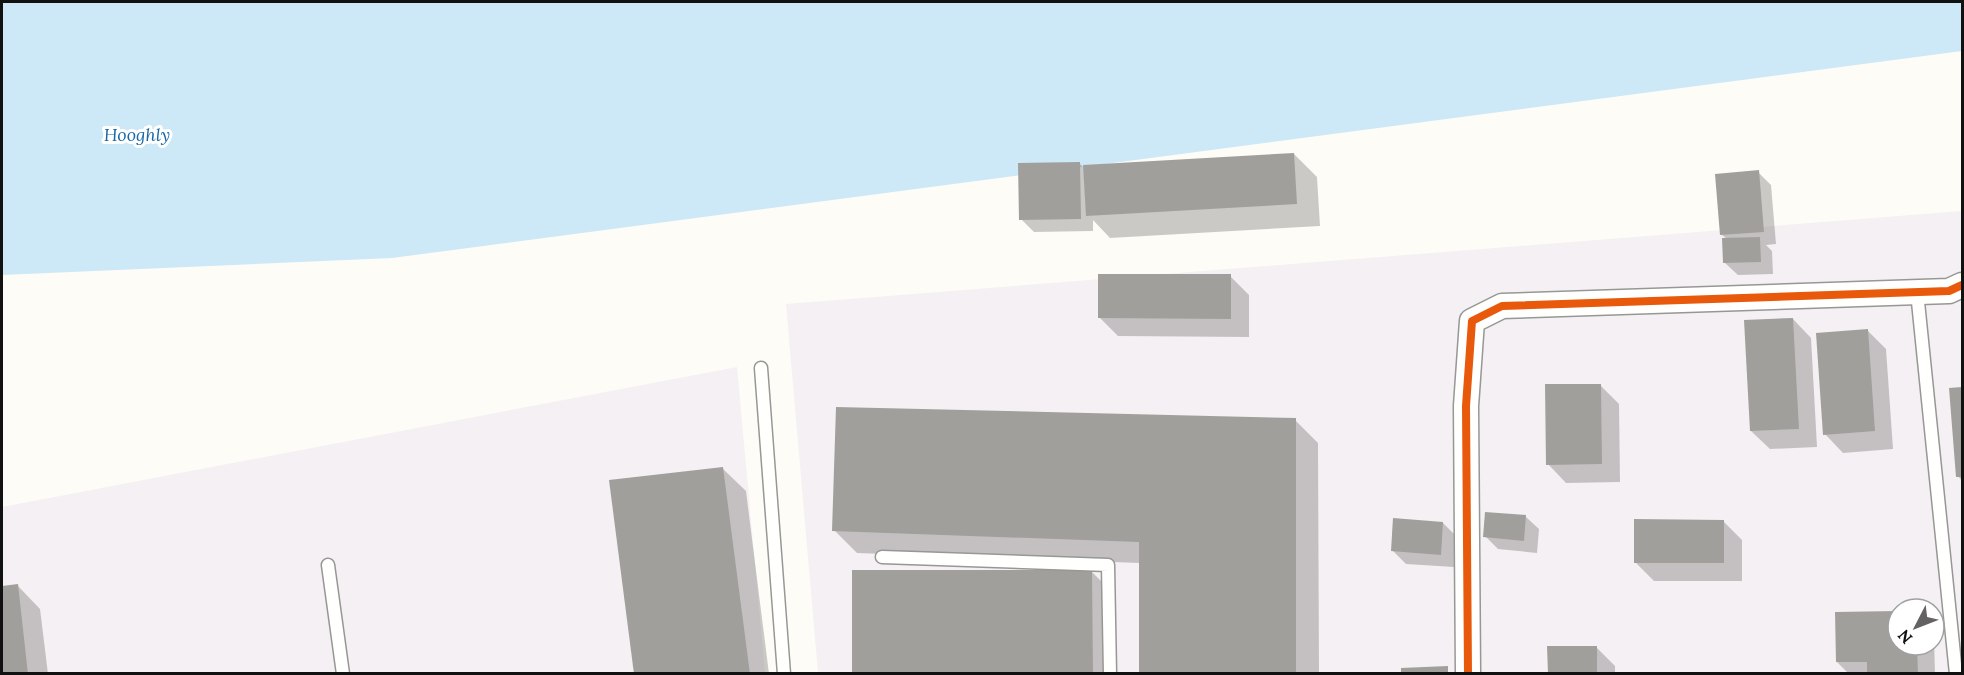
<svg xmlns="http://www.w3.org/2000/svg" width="1964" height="675" font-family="Lora,serif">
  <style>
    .industrial { fill: #f5f0f3; fill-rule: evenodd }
    .water { fill: #cde8f7 }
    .shadow { fill: #0003 }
    .building { fill: #a19f9c }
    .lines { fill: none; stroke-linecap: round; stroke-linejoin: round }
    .service-casing { stroke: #979795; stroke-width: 15 }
    .minor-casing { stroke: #979795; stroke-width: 27 }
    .service { stroke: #fffffe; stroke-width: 12 }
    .minor { stroke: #fffffe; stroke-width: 24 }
    .cycleway-casing { stroke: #fff; stroke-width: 11 }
    .cycleway { stroke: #e8590c; stroke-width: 8 }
    .labels { text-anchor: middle; stroke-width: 6; stroke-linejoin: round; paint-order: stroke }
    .water-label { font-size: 18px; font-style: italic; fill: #1768a6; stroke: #fff }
  </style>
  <rect width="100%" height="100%" fill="#fdfcf7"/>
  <g class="industrial">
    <path d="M 1962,211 L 1962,673 L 818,673 L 786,304 ZM 1898,609 L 1934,609 L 1934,645 L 1898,645 Z"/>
    <path d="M 737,367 L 765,673 L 2,674 L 2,507 Z"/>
  </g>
  <path class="water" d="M 2,2 L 1962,2 L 1962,51 L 392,258 L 2,275 Z"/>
  <g class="shadow">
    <path d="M 1294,154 L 1317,177 L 1320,226 L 1110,238 L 1093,220 L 1093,231 L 1034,232 L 1021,219 L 1079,163 L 1085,169 Z"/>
    <path d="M 1758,172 L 1771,185 L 1776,244 L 1766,245 L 1772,251 L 1773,274 L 1738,275 L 1725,263 L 1727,239 L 1721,234 Z"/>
    <path d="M 1230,276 L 1249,295 L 1249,337 L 1118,336 L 1100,318 Z"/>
    <path d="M 1793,319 L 1811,338 L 1817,447 L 1770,449 L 1751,431 Z"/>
    <path d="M 1868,331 L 1886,349 L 1893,449 L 1843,453 L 1825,434 Z"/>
    <path d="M 1600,385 L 1619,404 L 1620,482 L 1566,483 L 1548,464 Z"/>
    <path d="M 1962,388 L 1962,481 L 1958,476 L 1951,389 Z"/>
    <path d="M 1295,420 L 1318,443 L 1319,674 L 1140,674 L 1140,563 L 857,553 L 834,530 Z"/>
    <path d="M 722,468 L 746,491 L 769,674 L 635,674 Z"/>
    <path d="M 1526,517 L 1539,529 L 1537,553 L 1498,549 L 1485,536 Z"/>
    <path d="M 1723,521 L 1742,540 L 1742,581 L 1654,581 L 1635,562 Z"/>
    <path d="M 1443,523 L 1456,536 L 1454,567 L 1406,564 L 1393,551 Z"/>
    <path d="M 1092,572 L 1115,595 L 1115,674 L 854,674 Z"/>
    <path d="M 17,585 L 40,609 L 48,674 L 2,674 L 2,587 Z"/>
    <path d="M 1898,613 L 1898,645 L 1934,645 L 1934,637 L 1935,674 L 1849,674 L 1837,662 Z"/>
    <path d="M 1596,647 L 1615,666 L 1615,674 L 1549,674 Z"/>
  </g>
  <g class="building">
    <path d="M 1294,153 L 1297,204 L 1086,216 L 1083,165 Z"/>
    <path d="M 1080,162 L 1081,219 L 1019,220 L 1018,163 Z"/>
    <path d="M 1759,170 L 1764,232 L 1720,235 L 1715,174 Z"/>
    <path d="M 1760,237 L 1761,262 L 1723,263 L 1722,238 Z"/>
    <path d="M 1098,274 L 1231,274 L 1231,319 L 1098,318 Z"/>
    <path d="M 1793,318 L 1799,429 L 1750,431 L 1744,320 Z"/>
    <path d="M 1868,329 L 1875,431 L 1823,435 L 1816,333 Z"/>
    <path d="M 1545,384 L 1601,384 L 1602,464 L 1546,465 Z"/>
    <path d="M 1962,387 L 1962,477 L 1956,477 L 1949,388 Z"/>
    <path d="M 836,407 L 1296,418 L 1296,674 L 1139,674 L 1139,542 L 832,531 Z"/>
    <path d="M 723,467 L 750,674 L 634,674 L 609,480 Z"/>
    <path d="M 1485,512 L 1526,515 L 1524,541 L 1483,537 Z"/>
    <path d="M 1393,518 L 1443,522 L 1441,555 L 1391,551 Z"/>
    <path d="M 1634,519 L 1724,520 L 1724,563 L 1634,563 Z"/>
    <path d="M 852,570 L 1092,570 L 1093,674 L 852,674 Z"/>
    <path d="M 18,584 L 28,674 L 2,674 L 2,586 Z"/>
    <path d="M 1898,611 L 1898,645 L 1917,645 L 1918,674 L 1867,674 L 1867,662 L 1836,662 L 1835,612 Z"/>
    <path d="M 1547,646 L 1597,646 L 1597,674 L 1548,674 Z"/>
    <path d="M 1448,666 L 1448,674 L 1401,674 L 1401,668 Z"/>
  </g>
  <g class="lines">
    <defs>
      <g id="service">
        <path d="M 1917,292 L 1956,674"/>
        <path d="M 761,368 L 784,674"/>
        <path d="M 882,557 L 1108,565 L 1110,674"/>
        <path d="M 328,565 L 343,674"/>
      </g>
      <path id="minor" d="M 1468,674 L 1466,406 L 1472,321 L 1502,306 L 1949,291 L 1962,285"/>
    </defs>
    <use href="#service" class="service-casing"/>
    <use href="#minor" class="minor-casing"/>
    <use href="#service" class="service"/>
    <use href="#minor" class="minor"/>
    <defs>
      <path id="cycleway" d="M 1468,674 L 1466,406 L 1472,321 L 1502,306 L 1949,291 L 1962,285"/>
    </defs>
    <use href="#cycleway" class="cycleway-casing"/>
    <use href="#cycleway" class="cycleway"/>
  </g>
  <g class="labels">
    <g class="water-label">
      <text x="137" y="141">Hooghly</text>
    </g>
  </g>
  <rect width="1964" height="675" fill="none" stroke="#111111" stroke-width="6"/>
  <g transform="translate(1916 627) rotate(228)"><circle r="28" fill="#ffffff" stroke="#a0a0a0" stroke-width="1.5"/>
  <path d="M0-4.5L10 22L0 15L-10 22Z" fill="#646362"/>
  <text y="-9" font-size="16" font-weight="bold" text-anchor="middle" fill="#111111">N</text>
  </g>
</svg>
